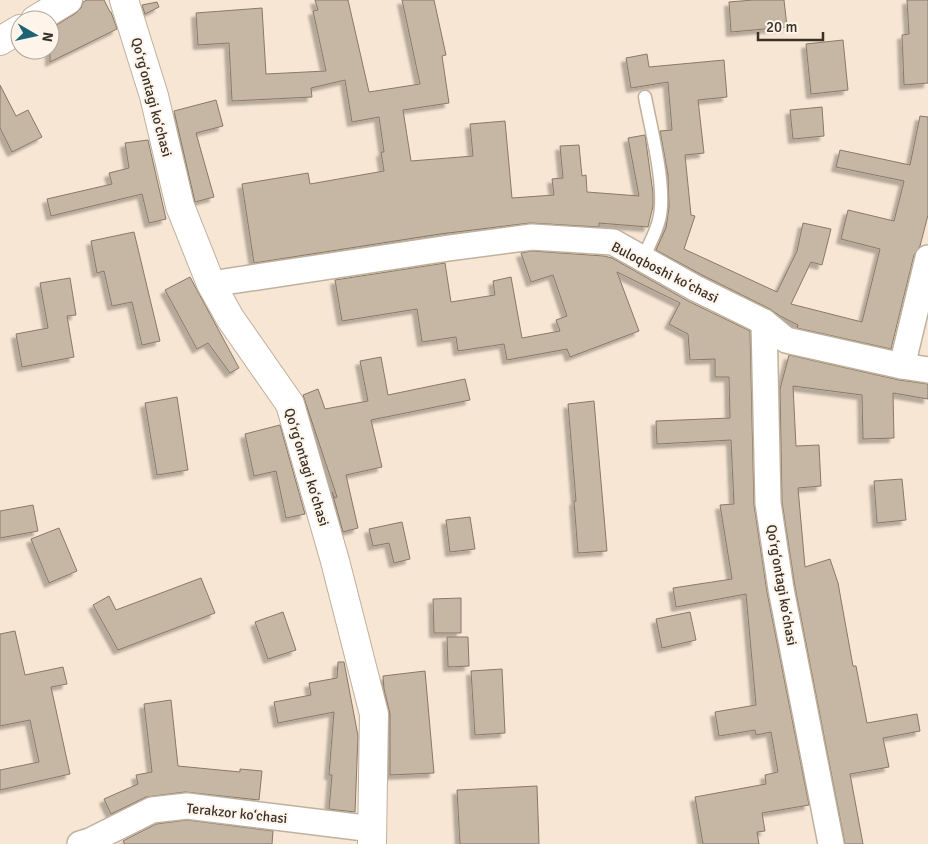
<svg xmlns="http://www.w3.org/2000/svg" width="928" height="844" font-family="Signika,sans-serif">
  <style>
    .building { fill: #c6b6a4; stroke: #887968; filter: url(#shadow) }
    .lines { fill: none; stroke-linecap: round; stroke-linejoin: round }
    .service-casing { stroke: #c0b09e; stroke-width: 15 }
    .minor-casing { stroke: #c0b09e; stroke-width: 28 }
    .tertiary-casing { stroke: #c0b09e; stroke-width: 30 }
    .service { stroke: #fff; stroke-width: 12 }
    .minor { stroke: #fff; stroke-width: 25 }
    .tertiary { stroke: #fff; stroke-width: 28 }
    .labels { text-anchor: middle; stroke-width: 4; stroke-linejoin: round; paint-order: stroke }
    .street-label { font-size: 14px; fill: #39322b; stroke: #fff4e9 }
  </style>
  <defs>
    <filter id="shadow"><feDropShadow dx="-4.5" dy="4.5" stdDeviation="1" flood-color="#0004"/></filter>
  </defs>
  <rect width="100%" height="100%" fill="#f7e6d3"/>
  <g class="building">
    <path d="M 87,0 L 104,0 L 110,12 L 111,12 L 117,29 L 50,62 L 50,29 L 76,13 L 81,8 L 83,2 Z"/>
    <path d="M 315,0 L 348,0 L 369,92 L 420,84 L 402,0 L 434,0 L 446,55 L 442,56 L 449,103 L 403,110 L 411,161 L 473,156 L 470,124 L 505,121 L 512,198 L 554,195 L 552,179 L 563,178 L 560,146 L 579,145 L 582,176 L 586,175 L 587,192 L 639,196 L 628,138 L 645,135 L 653,193 L 653,206 L 648,227 L 599,223 L 599,227 L 530,223 L 440,234 L 254,263 L 242,184 L 308,173 L 310,184 L 384,171 L 381,152 L 384,152 L 379,117 L 352,122 L 345,80 L 311,88 L 312,97 L 232,101 L 229,43 L 198,45 L 196,13 L 262,8 L 266,74 L 326,71 L 313,11 L 318,10 Z"/>
    <path d="M 753,0 L 784,0 L 787,27 L 731,32 L 729,2 Z"/>
    <path d="M 907,0 L 928,0 L 928,83 L 904,85 L 902,35 L 909,34 Z"/>
    <path d="M 157,2 L 159,7 L 145,14 L 142,5 Z"/>
    <path d="M 843,40 L 848,90 L 811,94 L 806,44 Z"/>
    <path d="M 647,54 L 649,67 L 724,60 L 727,97 L 698,100 L 704,153 L 685,155 L 691,215 L 695,216 L 684,249 L 777,292 L 797,251 L 803,223 L 831,229 L 822,265 L 811,262 L 791,304 L 862,322 L 880,249 L 841,239 L 848,210 L 894,221 L 904,181 L 836,167 L 840,150 L 910,165 L 920,116 L 928,117 L 928,215 L 920,246 L 914,255 L 891,349 L 797,328 L 798,325 L 780,316 L 770,309 L 702,275 L 656,250 L 666,228 L 669,207 L 668,175 L 660,131 L 672,130 L 668,82 L 631,88 L 626,58 Z"/>
    <path d="M 0,85 L 16,116 L 28,110 L 42,137 L 12,152 L 0,128 Z"/>
    <path d="M 216,100 L 223,126 L 196,133 L 214,197 L 195,202 L 174,111 Z"/>
    <path d="M 822,107 L 824,136 L 793,139 L 790,110 Z"/>
    <path d="M 148,140 L 166,219 L 149,223 L 142,194 L 51,216 L 47,199 L 112,184 L 109,173 L 129,168 L 125,143 Z"/>
    <path d="M 134,232 L 160,341 L 142,345 L 132,302 L 112,306 L 104,271 L 97,273 L 91,241 Z"/>
    <path d="M 532,251 L 604,256 L 612,258 L 688,301 L 750,331 L 754,505 L 767,592 L 809,805 L 762,813 L 765,831 L 757,832 L 759,844 L 703,844 L 695,797 L 766,784 L 765,775 L 778,772 L 771,732 L 756,735 L 755,730 L 719,736 L 715,712 L 756,705 L 746,594 L 676,607 L 673,588 L 732,579 L 720,505 L 734,504 L 731,440 L 657,444 L 656,421 L 730,418 L 729,377 L 715,377 L 715,359 L 690,360 L 688,334 L 669,324 L 680,303 L 617,272 L 639,331 L 570,357 L 567,349 L 507,360 L 504,344 L 458,351 L 456,337 L 422,342 L 417,309 L 342,321 L 335,280 L 445,263 L 451,302 L 495,295 L 493,281 L 511,277 L 522,338 L 560,331 L 556,320 L 567,316 L 553,275 L 531,282 L 521,253 Z"/>
    <path d="M 190,277 L 239,368 L 230,373 L 208,343 L 197,349 L 165,290 Z"/>
    <path d="M 70,278 L 76,315 L 67,316 L 74,357 L 22,367 L 16,334 L 48,328 L 40,283 Z"/>
    <path d="M 789,355 L 899,380 L 928,384 L 928,399 L 893,393 L 894,438 L 863,439 L 862,395 L 793,386 L 796,446 L 819,445 L 821,486 L 798,488 L 805,567 L 830,559 L 838,583 L 853,666 L 856,666 L 867,723 L 917,714 L 920,731 L 883,738 L 889,767 L 850,774 L 863,844 L 845,844 L 795,587 L 782,502 L 780,389 Z"/>
    <path d="M 381,357 L 388,395 L 465,379 L 470,400 L 371,420 L 382,467 L 346,475 L 358,528 L 343,532 L 332,492 L 335,498 L 337,497 L 303,395 L 318,389 L 325,409 L 368,401 L 360,361 Z"/>
    <path d="M 177,397 L 188,470 L 157,475 L 145,403 Z"/>
    <path d="M 594,401 L 607,551 L 578,553 L 574,501 L 576,501 L 568,404 Z"/>
    <path d="M 280,425 L 305,514 L 286,518 L 276,471 L 254,476 L 245,434 Z"/>
    <path d="M 902,479 L 906,520 L 877,523 L 874,481 Z"/>
    <path d="M 33,505 L 38,531 L 0,538 L 0,511 Z"/>
    <path d="M 470,517 L 475,549 L 450,552 L 446,520 Z"/>
    <path d="M 402,522 L 410,559 L 394,563 L 389,543 L 373,546 L 369,529 Z"/>
    <path d="M 59,528 L 77,571 L 49,583 L 31,539 Z"/>
    <path d="M 201,578 L 215,613 L 118,650 L 93,605 L 109,596 L 116,610 Z"/>
    <path d="M 461,598 L 461,633 L 434,633 L 433,599 Z"/>
    <path d="M 283,612 L 296,650 L 268,659 L 255,622 Z"/>
    <path d="M 690,612 L 696,640 L 662,648 L 656,619 Z"/>
    <path d="M 15,631 L 25,675 L 63,667 L 67,684 L 51,687 L 70,774 L 0,790 L 0,770 L 39,762 L 30,720 L 0,726 L 0,634 Z"/>
    <path d="M 447,637 L 468,637 L 469,666 L 448,667 Z"/>
    <path d="M 338,662 L 344,662 L 358,736 L 355,812 L 329,809 L 332,775 L 329,775 L 334,712 L 278,723 L 274,702 L 311,695 L 309,683 L 337,678 Z"/>
    <path d="M 502,669 L 505,733 L 475,735 L 471,671 Z"/>
    <path d="M 425,671 L 434,773 L 390,775 L 390,714 L 384,689 L 383,676 Z"/>
    <path d="M 171,700 L 178,766 L 240,772 L 240,769 L 262,771 L 259,800 L 185,792 L 146,797 L 111,814 L 104,799 L 138,784 L 136,775 L 152,772 L 144,704 Z"/>
    <path d="M 537,786 L 539,844 L 460,844 L 457,790 Z"/>
    <path d="M 187,820 L 273,831 L 272,844 L 125,844 L 123,841 L 156,824 Z"/>
  </g>
  <g class="lines">
    <defs>
      <path id="service" d="M 643,259 C 648,246 656,233 659,220 C 667,189 651,129 645,97"/>
      <g id="minor">
        <path d="M 211,284 L 449,248 L 532,237 L 613,242 L 695,288 L 764,322 L 786,340 L 902,366 L 928,370"/>
        <path d="M 764,322 L 768,503 L 781,589 L 831,844"/>
        <path d="M 902,366 L 928,258"/>
        <path d="M 80,844 L 90,841 L 152,810 L 187,806 L 373,829"/>
      </g>
      <g id="tertiary">
        <path d="M 124,0 L 154,96 L 180,206 L 211,284 L 230,318 L 290,404 L 335,561 L 374,714 L 372,844"/>
        <path d="M 35,20 L 68,0"/>
        <path d="M 0,41 L 20,29"/>
      </g>
    </defs>
    <use href="#service" class="service-casing"/>
    <use href="#minor" class="minor-casing"/>
    <use href="#tertiary" class="tertiary-casing"/>
    <use href="#service" class="service"/>
    <use href="#minor" class="minor"/>
    <use href="#tertiary" class="tertiary"/>
  </g>
  <g class="labels">
    <g class="street-label">
      <text transform="translate(152 97) rotate(75)" y="5">Qoʻrgʻontagi koʻchasi</text>
      <text transform="translate(665 272) rotate(27)" y="5">Buloqboshi koʻchasi</text>
      <text transform="translate(307 467) rotate(73)" y="5">Qoʻrgʻontagi koʻchasi</text>
      <text transform="translate(782 585) rotate(80)" y="5">Qoʻrgʻontagi koʻchasi</text>
      <text transform="translate(237 813) rotate(6)" y="5">Terakzor koʻchasi</text>
    </g>
  </g>
  <g transform="translate(35 35) rotate(99)"><circle r="24" fill="#fff4e9" stroke="#b0a69d"/>
  <path d="M0-4L9 19L0 12L-9 19Z" fill="#1e6275"/>
  <text y="-8" font-size="14" font-weight="bold" text-anchor="middle" fill="#39322b">N</text>
  </g>
  <path d="M758 32v8h65v-8" fill="none" stroke="#39322b" stroke-width="2.5"/>
  <text x="766" y="32" font-size="15" fill="#39322b" stroke="#fff4e9" stroke-width="4" paint-order="stroke">20 m</text>
</svg>
